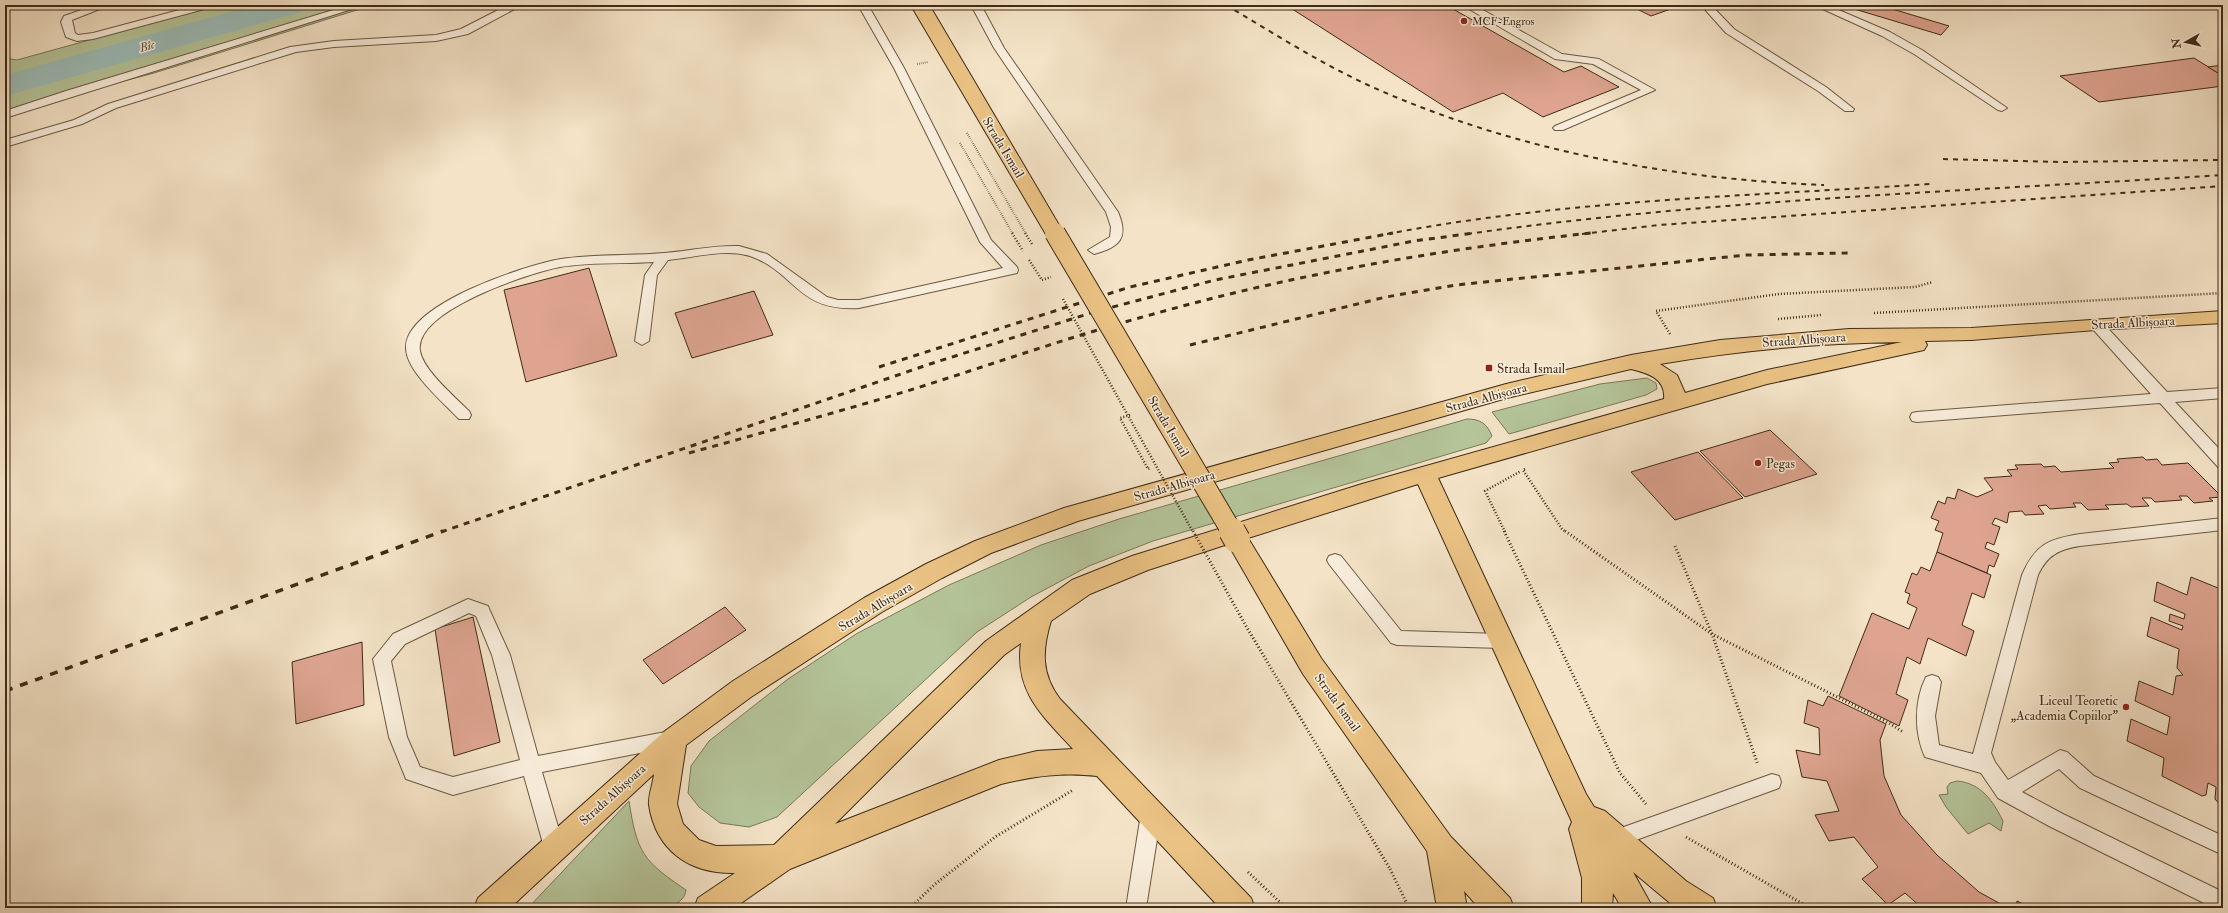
<svg xmlns="http://www.w3.org/2000/svg" width="2228" height="913" font-family="'IM FELL Double Pica',serif">
  <style>
    .green { fill: #b5c59a; stroke: #7a7858 }
    .lines { fill: none; stroke-linecap: round; stroke-linejoin: round }
    .river { fill: #9cbdb9; fill-rule: evenodd }
    .building { fill: #dea490; stroke: #3f2b16 }
    .service-casing { stroke: #6c5942; stroke-width: 2 }
    .primary-casing { stroke: #3f2b16; stroke-width: 2 }
    .path-far2 { stroke: #3f2b16; stroke-width: 2; stroke-dasharray: 0.5 1.5; stroke-linecap: butt }
    .path-far1 { stroke: #3f2b16; stroke-width: 2.5; stroke-dasharray: 1 2; stroke-linecap: butt }
    .path { stroke: #3f2b16; stroke-width: 3; stroke-dasharray: 1 2.5; stroke-linecap: butt }
    .service { fill: #f8eddb; fill-rule: evenodd }
    .primary { fill: #eac284; fill-rule: evenodd }
    .rail-far2 { stroke: #3f2b16; stroke-width: 2; stroke-dasharray: 5 5; stroke-linecap: butt }
    .rail-far1 { stroke: #3f2b16; stroke-width: 3; stroke-dasharray: 6 6; stroke-linecap: butt }
    .rail { stroke: #3f2b16; stroke-width: 3.5; stroke-dasharray: 8 8; stroke-linecap: butt }
    .primary-bridge-far2-casing { stroke: #3f2b16; stroke-width: 18; stroke-linecap: butt }
    .primary-bridge-far1-casing { stroke: #3f2b16; stroke-width: 22; stroke-linecap: butt }
    .primary-bridge-casing { stroke: #3f2b16; stroke-width: 28; stroke-linecap: butt }
    .path-bridge-far2 { stroke: #3f2b16; stroke-width: 2; stroke-dasharray: 0.5 1.5; stroke-linecap: butt }
    .path-bridge-far1 { stroke: #3f2b16; stroke-width: 2.5; stroke-dasharray: 1 2; stroke-linecap: butt }
    .path-bridge { stroke: #3f2b16; stroke-width: 3; stroke-dasharray: 1 2.5; stroke-linecap: butt }
    .primary-bridge-far2 { stroke: #eac284; stroke-width: 16 }
    .primary-bridge-far1 { stroke: #eac284; stroke-width: 20 }
    .primary-bridge { stroke: #eac284; stroke-width: 26 }
    .poi-dot { fill: #8f2418; stroke: #f8eddb; stroke-width: 1.5 }
    .labels { text-anchor: middle; stroke-width: 3; stroke-linejoin: round; paint-order: stroke }
    .far-poi-label { font-size: 11px; fill: #3f2b16; stroke: #f8eddb; text-anchor: start }
    .far-water-label { font-size: 12px; font-style: italic; fill: #56503f; stroke: #f8eddb }
    .street-label { font-size: 13px; fill: #3f2b16; stroke: #f8eddb }
    .poi-label { font-size: 13px; fill: #3f2b16; stroke: #f8eddb; text-anchor: start }
  </style>
  <rect width="100%" height="100%" fill="#f4e3c7"/>
  <filter id="stains"><feTurbulence type="fractalNoise" baseFrequency=".005" numOctaves="4"/><feColorMatrix values="0 0 0 0 .2 0 0 0 0 .09 0 0 0 0 .02 0 0 0 .5 -.17"/></filter>
  <radialGradient id="worn" r=".72"><stop offset=".6" stop-color="#630" stop-opacity="0"/><stop offset="1" stop-color="#630" stop-opacity=".3"/></radialGradient>
  <g class="green">
    <path d="M 216,5 L 373,5 L 154,73 L 5,113 L 5,58 L 17,60 Z"/>
    <path d="M 1647,378 L 1656,383 L 1657,389 L 1646,395 L 1509,434 L 1492,412 L 1600,384 Z"/>
    <path d="M 1467,419 C 1481,419 1487,424 1492,436 L 1486,443 L 1153,541 L 1089,566 L 1031,597 L 977,632 L 777,817 L 749,827 L 720,823 L 699,807 L 688,793 L 691,766 L 709,741 L 788,679 L 856,634 L 949,585 L 1041,545 L 1119,519 Z"/>
    <path d="M 1957,781 C 1981,783 1993,801 2003,821 L 2001,831 L 1989,823 L 1968,834 L 1946,807 L 1939,795 L 1948,794 L 1947,787 L 1950,783 Z"/>
    <path d="M 629,801 C 637,853 643,861 686,890 C 685,900 676,904 668,908 L 528,908 Z"/>
  </g>
  <g class="lines">
    <path class="river" d="M 255,5 L 306,5 L 301,12 L 5,96 L 5,75 Z"/>
  </g>
  <g class="building">
    <path d="M 1286,5 L 1446,5 L 1564,72 L 1581,66 L 1619,87 L 1543,117 L 1503,93 L 1453,112 Z"/>
    <path d="M 1629,5 L 1682,5 L 1651,16 Z"/>
    <path d="M 1841,5 L 1879,5 L 1949,26 L 1941,35 Z"/>
    <path d="M 2194,58 L 2223,76 L 2223,86 L 2099,102 L 2060,76 Z"/>
    <path d="M 2223,65 L 2223,76 L 2208,67 Z"/>
    <path d="M 589,268 L 617,356 L 526,382 L 504,290 Z"/>
    <path d="M 754,291 L 773,335 L 692,358 L 675,313 Z"/>
    <path d="M 1770,430 L 1817,474 L 1745,497 L 1700,451 Z"/>
    <path d="M 1698,452 L 1743,498 L 1675,520 L 1631,472 Z"/>
    <path d="M 2143,457 L 2146,460 L 2157,459 L 2162,465 L 2188,463 L 2222,497 L 2209,498 L 2213,501 L 2194,503 L 2187,496 L 2179,496 L 2182,500 L 2155,502 L 2151,498 L 2142,498 L 2149,506 L 2131,507 L 2127,504 L 2105,505 L 2109,509 L 2088,510 L 2081,503 L 2073,503 L 2076,507 L 2050,509 L 2046,505 L 2038,506 L 2044,514 L 2025,515 L 2022,511 L 2009,512 L 2007,523 L 1995,518 L 1992,524 L 2000,527 L 1994,545 L 1987,542 L 1985,548 L 1999,554 L 1994,567 L 1989,565 L 1987,573 L 1937,552 L 1943,533 L 1935,530 L 1939,521 L 1931,518 L 1938,501 L 1945,504 L 1947,497 L 1955,499 L 1958,489 L 1977,497 L 1993,490 L 1984,478 L 2012,476 L 2007,470 L 2018,469 L 2015,465 L 2041,464 L 2044,467 L 2055,466 L 2061,472 L 2114,468 L 2109,463 L 2119,462 L 2117,459 Z"/>
    <path d="M 1937,552 L 1991,575 L 1984,598 L 1972,593 L 1962,625 L 1974,631 L 1966,656 L 1928,638 L 1920,664 L 1907,657 L 1896,694 L 1908,700 L 1899,726 L 1839,696 L 1872,613 L 1909,629 L 1917,608 L 1907,603 L 1910,594 L 1905,592 L 1912,573 L 1917,575 L 1921,567 L 1930,571 Z"/>
    <path d="M 2191,577 L 2223,590 L 2223,735 L 2221,752 L 2223,752 L 2223,808 L 2215,799 L 2216,787 L 2208,783 L 2206,795 L 2202,796 L 2162,776 L 2164,758 L 2127,741 L 2131,719 L 2167,735 L 2170,717 L 2135,701 L 2139,681 L 2173,695 L 2176,676 L 2183,675 L 2177,668 L 2179,649 L 2147,636 L 2151,617 L 2182,630 L 2183,626 L 2169,621 L 2170,614 L 2184,619 L 2185,614 L 2154,601 L 2157,582 L 2187,595 Z"/>
    <path d="M 725,607 L 746,630 L 663,684 L 643,660 Z"/>
    <path d="M 473,617 L 500,742 L 454,756 L 435,629 Z"/>
    <path d="M 362,642 L 364,705 L 296,724 L 292,662 Z"/>
    <path d="M 1828,696 L 1886,724 L 1880,740 L 1884,776 L 1901,815 L 1937,855 L 1979,892 L 2008,908 L 1922,908 L 1905,893 L 1888,905 L 1862,879 L 1878,867 L 1854,837 L 1829,841 L 1815,815 L 1839,811 L 1827,781 L 1802,777 L 1796,750 L 1820,755 L 1819,728 L 1804,723 L 1808,700 L 1823,706 Z"/>
    <path d="M 2017,901 L 2031,908 L 2016,908 Z"/>
  </g>
  <g class="lines">
    <defs>
      <g id="service">
        <path d="M 96,5 L 110,5 L 72,20 L 75,33 L 78,35 L 93,33 L 198,5 L 214,5 L 212,7 L 93,39 L 77,41 L 66,37 L 61,22 L 64,16 Z"/>
        <path d="M 350,5 L 365,5 L 5,118 L 5,111 L 66,91 Z"/>
        <path d="M 522,5 L 468,34 L 436,41 L 334,47 L 296,52 L 116,108 L 82,124 L 5,147 L 5,140 L 74,120 L 108,104 L 290,47 L 334,41 L 436,35 L 461,29 L 506,6 Z"/>
        <path d="M 858,5 L 868,5 L 904,68 L 991,240 L 1017,267 L 1018,270 L 1017,273 L 859,308 C 797,312 796,272 750,256 C 725,248 693,258 668,260 L 657,275 L 649,341 L 642,345 L 635,341 L 645,275 L 654,262 C 623,264 591,262 560,267 C 529,273 413,311 420,351 C 423,370 455,397 469,411 L 471,415 L 469,419 L 459,419 C 443,402 406,371 406,348 C 405,304 526,265 561,259 C 595,254 630,256 664,253 C 689,251 714,245 739,246 L 767,254 L 827,297 L 838,300 L 859,300 L 1003,268 L 980,242 L 894,68 Z"/>
        <path d="M 971,5 L 981,5 L 1004,48 L 1118,212 C 1129,238 1120,247 1094,254 L 1088,250 L 1110,237 L 1111,227 L 1106,212 L 994,48 Z"/>
        <path d="M 1462,5 L 1474,5 L 1562,54 L 1599,59 L 1655,90 L 1563,130 L 1555,130 L 1553,128 L 1555,126 L 1641,90 L 1593,64 L 1555,59 Z"/>
        <path d="M 1701,5 L 1711,5 L 1734,29 L 1826,87 L 1854,109 L 1853,111 L 1845,111 L 1818,91 L 1726,33 Z"/>
        <path d="M 1814,5 L 1827,5 L 1890,32 L 1922,50 L 2007,108 L 2002,111 L 1998,110 L 1914,54 L 1882,36 Z"/>
        <path d="M 2096,320 L 2101,321 L 2167,392 L 2223,388 L 2223,398 L 2175,402 L 2223,453 L 2223,468 L 2218,467 L 2160,403 L 1917,422 L 1912,421 L 1910,417 L 1912,413 L 1917,412 L 2151,394 L 2091,327 L 2089,324 Z"/>
        <path d="M 2223,518 L 2223,530 L 2080,546 C 2060,549 2047,555 2038,575 L 1991,753 L 1995,762 L 2008,780 L 2060,750 L 2067,752 L 2094,776 L 2223,836 L 2223,855 L 2080,788 L 2059,769 L 2022,792 L 2063,814 L 2223,892 L 2223,908 L 2214,908 L 2049,826 L 1998,798 L 1981,773 L 1925,757 C 1914,733 1914,701 1926,677 L 1932,675 L 1938,677 L 1941,682 L 1935,716 L 1939,745 L 1973,754 L 2022,575 C 2035,545 2048,539 2080,534 Z"/>
        <path d="M 1335,554 L 1341,556 L 1401,631 L 1502,634 L 1508,636 L 1511,641 L 1508,646 L 1502,648 L 1397,645 L 1391,643 L 1329,564 L 1327,560 L 1329,556 Z"/>
        <path d="M 468,599 L 488,606 L 490,611 L 510,655 L 538,756 L 671,731 L 677,733 L 680,739 L 677,745 L 671,747 L 542,772 L 564,847 L 561,853 L 554,856 L 547,853 L 544,847 L 524,776 L 453,795 L 406,779 L 389,737 L 373,659 L 393,634 ZM 469,613 L 476,616 L 492,655 L 520,760 L 453,777 L 420,767 L 407,737 L 391,661 L 405,644 Z"/>
        <path d="M 1772,774 L 1779,776 L 1781,782 L 1779,788 L 1614,848 L 1607,845 L 1604,839 L 1607,833 Z"/>
        <path d="M 1151,805 L 1158,808 L 1161,814 L 1146,908 L 1126,908 L 1141,814 L 1144,808 Z"/>
      </g>
      <path id="primary" d="M 2223,311 L 2223,323 L 2096,330 L 1971,340 L 1925,341 L 1927,345 L 1924,350 L 1767,384 L 1438,478 L 1586,794 L 1594,807 L 1605,811 L 1686,881 L 1713,898 L 1717,908 L 1676,908 L 1633,872 L 1653,908 L 1622,908 L 1613,893 L 1612,908 L 1582,908 L 1582,878 L 1569,829 L 1572,822 L 1418,484 L 1248,538 L 1321,658 L 1451,837 L 1510,898 L 1514,908 L 1479,908 L 1464,891 L 1467,908 L 1437,908 L 1427,851 L 1303,674 L 1228,544 L 1148,570 L 1090,594 L 1051,621 C 1042,650 1041,674 1060,699 L 1251,898 L 1255,908 L 1220,908 L 1097,776 C 1062,772 1035,776 1001,784 L 790,869 L 734,908 L 694,908 L 698,898 L 735,873 C 690,874 656,851 649,805 C 648,796 653,784 654,774 L 510,908 L 474,908 L 478,898 L 665,731 L 733,681 L 864,598 L 926,564 L 975,541 L 1064,508 L 1506,384 L 1631,355 L 1720,340 L 1849,329 L 1971,328 ZM 1902,342 L 1767,370 L 1685,393 L 1677,375 L 1660,364 C 1740,350 1821,343 1902,342 ZM 1631,369 C 1647,373 1666,378 1664,399 L 1362,484 L 1132,556 L 1072,580 L 986,641 L 774,845 L 716,846 L 699,840 L 683,824 L 677,804 L 686,745 L 751,697 L 882,612 L 942,578 L 991,553 L 1078,521 L 1507,398 ZM 1021,643 C 1014,692 1043,716 1073,749 L 1037,751 L 999,760 L 835,824 L 1004,655 Z"/>
    </defs>
    <use href="#service" class="service-casing"/>
    <use href="#primary" class="primary-casing"/>
    <g class="path-far2">
      <path d="M 917,64 L 928,62"/>
      <path d="M 960,143 L 1013,234"/>
    </g>
    <g class="path-far1">
      <path d="M 1012,233 L 1023,251"/>
      <path d="M 1042,280 L 1051,277"/>
      <path d="M 1874,313 L 2223,293"/>
      <path d="M 1778,319 L 1821,315"/>
      <path d="M 1670,334 L 1656,311 L 1779,294 L 1915,287 L 1933,282"/>
      <path d="M 1130,415 L 1120,418 L 1148,469 L 1150,468"/>
      <path d="M 1525,469 L 1523,470 L 1562,529 L 1566,532"/>
      <path d="M 1505,532 L 1485,491 L 1521,471"/>
    </g>
    <g class="path">
      <path d="M 1504,531 L 1620,773 L 1646,804"/>
      <path d="M 1565,531 L 1712,634 L 1889,723 L 1903,732"/>
      <path d="M 1675,546 L 1712,634 L 1758,765"/>
      <path d="M 1686,837 L 1810,908"/>
      <path d="M 1390,869 L 1409,908"/>
      <path d="M 1248,872 L 1286,908"/>
      <path d="M 910,908 L 934,885 L 995,837 L 1073,790"/>
    </g>
    <use href="#service" class="service"/>
    <use href="#primary" class="primary"/>
    <g class="rail-far2">
      <path d="M 1226,5 C 1273,33 1320,63 1370,86 C 1513,150 1668,179 1824,185"/>
      <path d="M 1943,159 L 2062,162 L 2223,160"/>
      <path d="M 1387,234 C 1566,200 1749,196 1930,184"/>
      <path d="M 1467,234 C 1717,199 1971,191 2223,175"/>
      <path d="M 1582,234 L 1659,225 L 2223,186"/>
    </g>
    <g class="rail-far1">
      <path d="M 1190,345 L 1386,297 L 1456,285 L 1746,255 L 1848,253"/>
      <path d="M 879,367 L 1130,287 L 1248,260 L 1393,233"/>
      <path d="M 689,453 C 751,436 812,419 874,401 C 966,374 1057,340 1150,315 C 1294,274 1443,249 1591,233"/>
      <path d="M 441,532 L 930,364 L 1094,312 L 1215,280 L 1414,241 L 1474,233"/>
    </g>
    <path class="rail" d="M 5,691 L 443,531"/>
    <defs>
      <path id="primary-bridge-far2" d="M 920,5 L 1055,234"/>
      <path id="primary-bridge-far1" d="M 1055,233 L 1232,532"/>
      <path id="primary-bridge" d="M 1232,531 L 1237,540"/>
    </defs>
    <use href="#primary-bridge-far2" class="primary-bridge-far2-casing"/>
    <use href="#primary-bridge-far1" class="primary-bridge-far1-casing"/>
    <use href="#primary-bridge" class="primary-bridge-casing"/>
    <g class="path-bridge-far2">
      <path d="M 894,5 L 897,10"/>
      <path d="M 967,133 L 1026,234"/>
    </g>
    <g class="path-bridge-far1">
      <path d="M 1025,233 L 1032,244"/>
      <path d="M 1029,260 L 1042,280"/>
      <path d="M 1063,299 L 1193,532"/>
    </g>
    <path class="path-bridge" d="M 1193,531 L 1246,626 L 1390,869"/>
    <use href="#primary-bridge-far2" class="primary-bridge-far2"/>
    <use href="#primary-bridge-far1" class="primary-bridge-far1"/>
    <use href="#primary-bridge" class="primary-bridge"/>
  </g>
  <g class="poi-dot">
    <circle cx="1464" cy="21" r="4"/>
    <rect x="1485" y="364" width="8" height="8" rx="2"/>
    <circle cx="1758" cy="463" r="4"/>
    <circle cx="2126" cy="707" r="4"/>
  </g>
  <g class="labels">
    <g class="far-poi-label">
      <text x="1472" y="25">MCF-Engros</text>
    </g>
    <g class="far-water-label">
      <text transform="translate(147 46) rotate(-16)" y="4">Bîc</text>
    </g>
    <g class="street-label">
      <text transform="translate(1004 147) rotate(59)" y="5">Strada Ismail</text>
      <text transform="translate(2133 322) rotate(-3)" y="5">Strada Albișoara</text>
      <text transform="translate(1804 339) rotate(-4)" y="5">Strada Albișoara</text>
      <text transform="translate(1486 397) rotate(-15)" y="5">Strada Albișoara</text>
      <text transform="translate(1169 426) rotate(59)" y="5">Strada Ismail</text>
      <text transform="translate(1174 485) rotate(-16)" y="5">Strada Albișoara</text>
      <text transform="translate(875 606) rotate(-31)" y="5">Strada Albișoara</text>
      <text transform="translate(1338 702) rotate(54)" y="5">Strada Ismail</text>
      <text transform="translate(612 794) rotate(-42)" y="5">Strada Albișoara</text>
    </g>
    <g class="poi-label">
      <text x="1497" y="373">Strada Ismail</text>
      <text x="1766" y="468">Pegas</text>
      <text x="2118" y="705" text-anchor="end">Liceul Teoretic<tspan x="2118" dy="15">„Academia Copiilor”</tspan></text>
    </g>
  </g>
  <rect width="2228" height="913" fill="none" stroke="#f4e3c7" stroke-width="20"/>
  <rect x="6" y="6" width="2216" height="901" fill="none" stroke="#3f2b16" stroke-width="2"/>
  <rect x="10" y="10" width="2208" height="893" fill="none" stroke="#3f2b16"/>
  <g transform="translate(2186 42) rotate(262)" stroke="#f8eddb" stroke-width="3" paint-order="stroke">
  <path d="M0-3L7 15L0 10L-7 15Z" fill="#3f2b16"/>
  <text y="-6" font-size="11" font-weight="bold" text-anchor="middle" fill="#3f2b16">N</text>
  </g>
  <rect width="100%" height="100%" filter="url(#stains)"/>
  <rect width="100%" height="100%" fill="url(#worn)"/>
</svg>
